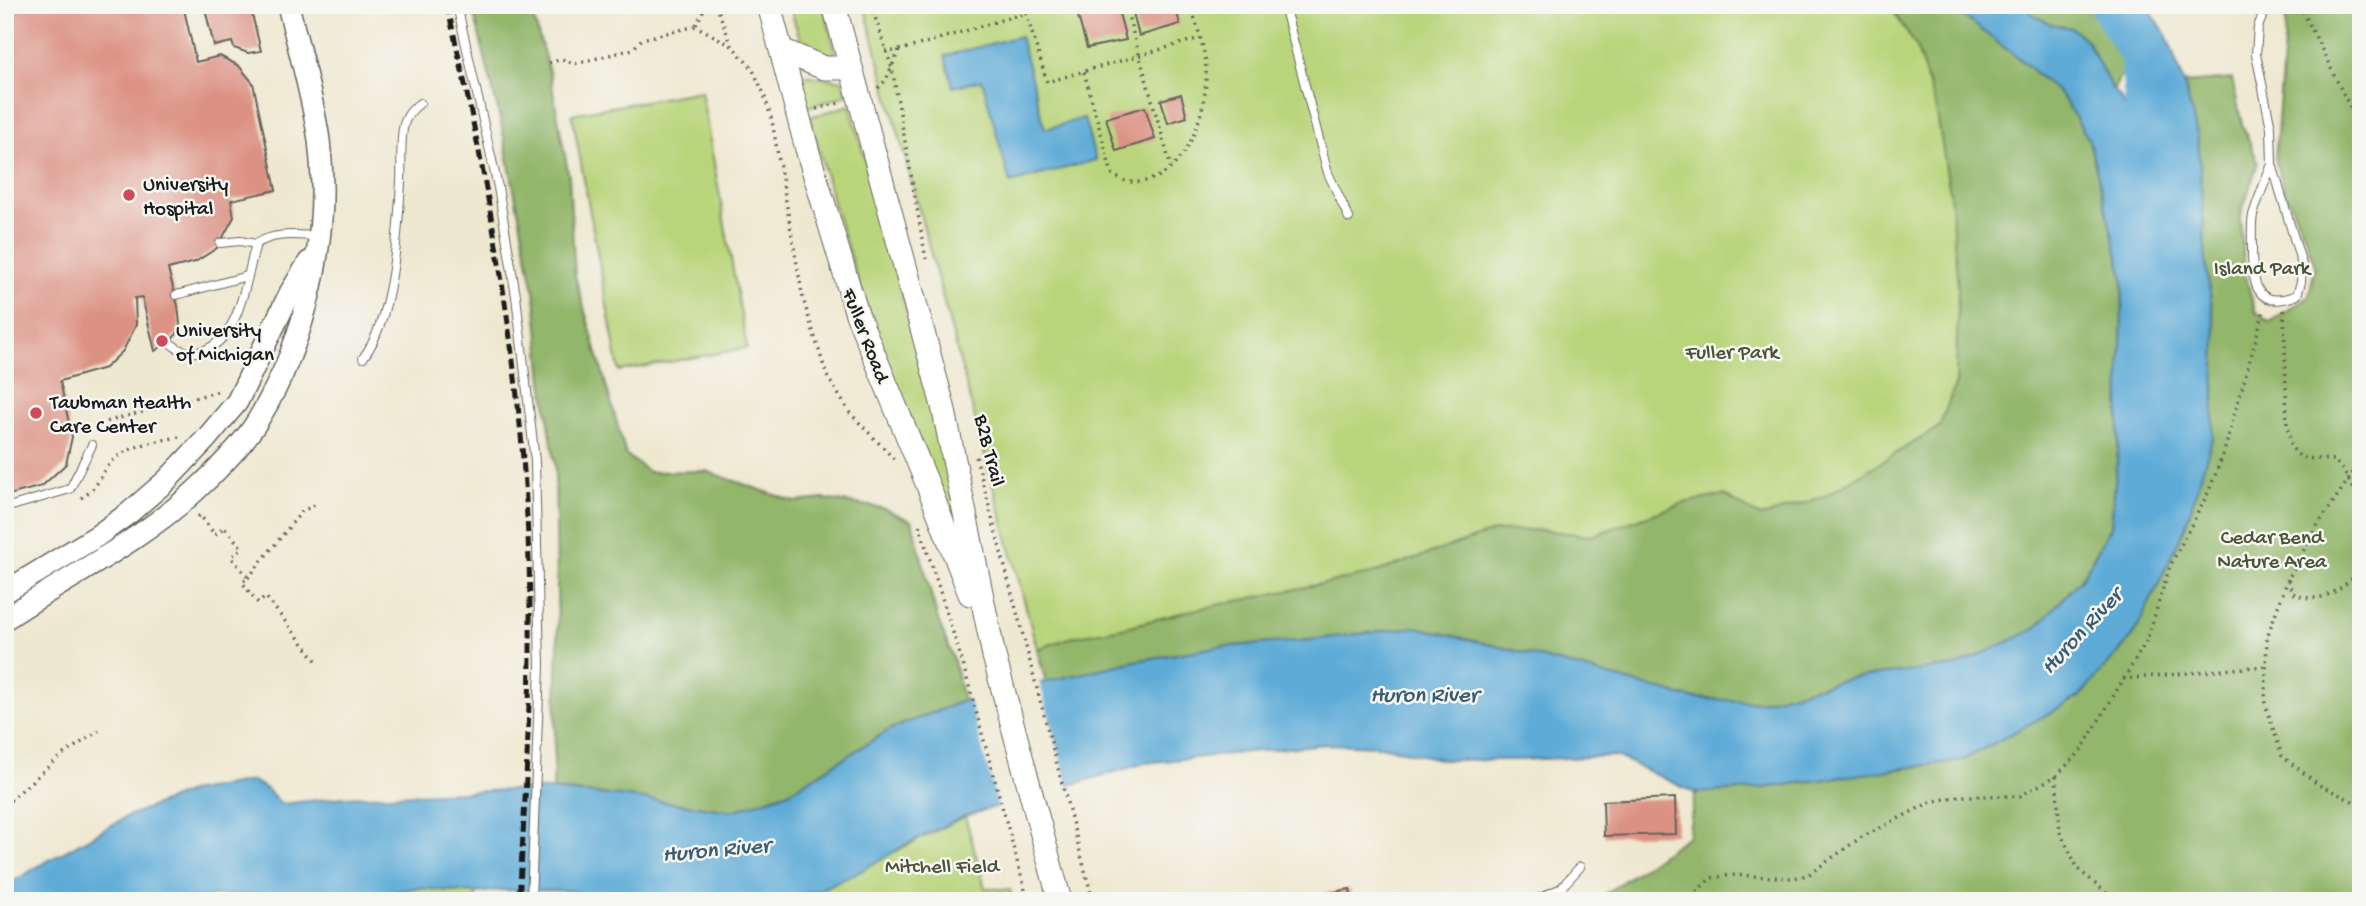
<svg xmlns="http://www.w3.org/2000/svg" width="2366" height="906" font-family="'Gochi Hand',sans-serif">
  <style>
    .green { fill: #b9d57b; stroke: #6a784c; stroke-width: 2 }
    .forest { fill: #92b66b; stroke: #576944; stroke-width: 2 }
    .water { fill: #5eabd7; stroke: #3d647a; stroke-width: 2 }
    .pier { fill: #efe8d0 }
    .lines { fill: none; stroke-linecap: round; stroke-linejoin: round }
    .river { stroke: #5eabd7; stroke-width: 33 }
    .building { fill: #dc9283 }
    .service-casing { stroke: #66635b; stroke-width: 10 }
    .tertiary-casing { stroke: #66635b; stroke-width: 24 }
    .secondary-casing { stroke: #66635b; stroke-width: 25 }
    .path { stroke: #66635b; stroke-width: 3.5; stroke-dasharray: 2 5; stroke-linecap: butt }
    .service { stroke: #fff; stroke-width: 8 }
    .tertiary { stroke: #fff; stroke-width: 21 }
    .secondary { stroke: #fff; stroke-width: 23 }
    .rail { stroke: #1c1c1c; stroke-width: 5; stroke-dasharray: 10 5; stroke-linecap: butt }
    .poi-dot { fill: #d1495b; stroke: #f6f6f2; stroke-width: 2.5 }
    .labels { text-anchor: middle; stroke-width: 5; stroke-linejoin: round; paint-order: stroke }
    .poi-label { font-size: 21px; fill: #1c1c1c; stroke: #f6f6f2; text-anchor: start }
    .park-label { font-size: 21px; fill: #4b5438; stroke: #f6f6f2 }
    .street-label { font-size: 21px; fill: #1c1c1c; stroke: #f6f6f2 }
    .water-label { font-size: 23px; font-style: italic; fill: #3a5c70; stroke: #f6f6f2 }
  </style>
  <rect width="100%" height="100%" fill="#f6f6f2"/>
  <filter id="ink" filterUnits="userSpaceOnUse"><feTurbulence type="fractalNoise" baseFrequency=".0143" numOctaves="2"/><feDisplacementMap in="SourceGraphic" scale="14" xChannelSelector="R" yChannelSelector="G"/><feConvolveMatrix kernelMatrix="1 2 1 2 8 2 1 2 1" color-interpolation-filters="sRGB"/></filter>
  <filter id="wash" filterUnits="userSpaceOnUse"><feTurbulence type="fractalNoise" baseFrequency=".00686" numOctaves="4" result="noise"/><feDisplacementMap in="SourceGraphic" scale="28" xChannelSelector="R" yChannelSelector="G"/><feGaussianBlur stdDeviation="1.57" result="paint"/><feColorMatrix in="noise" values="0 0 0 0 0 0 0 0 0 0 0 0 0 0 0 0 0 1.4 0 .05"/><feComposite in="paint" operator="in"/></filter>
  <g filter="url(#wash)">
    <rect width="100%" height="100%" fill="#efe8d0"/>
    <g class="green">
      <path d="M 790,5 L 823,5 L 836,53 L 833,55 C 802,62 796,28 790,5 Z"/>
      <path d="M 864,5 L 1949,5 L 2123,277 L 1691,698 L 1513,650 L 1046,682 Z"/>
      <path d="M 804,75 L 843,81 L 847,95 L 808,107 L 800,80 Z"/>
      <path d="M 701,91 L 747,348 L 619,371 L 572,114 Z"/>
      <path d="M 850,105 L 951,474 L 977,583 L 875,334 L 834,206 L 810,117 Z"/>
      <path d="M 965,816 L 985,888 L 1010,890 L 1013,901 L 777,901 L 817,891 Z"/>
      <path d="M 417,888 L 476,893 L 475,901 L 183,901 L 217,895 L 289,894 L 363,897 Z"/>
    </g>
    <g class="forest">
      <path d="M 472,5 L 530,5 L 550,75 L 569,177 L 575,276 L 626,455 L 649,472 L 706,471 L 795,502 L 824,499 L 882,508 L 912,521 L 937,617 L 954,661 L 963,701 L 891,729 L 789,792 L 733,811 L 620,796 L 553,790 L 558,646 L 555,465 L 543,382 L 535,296 L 501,123 Z"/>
      <path d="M 1889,5 L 1949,5 L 2022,61 L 2062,96 L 2089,140 L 2123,277 L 2118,451 L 2111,527 L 2082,578 L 2035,630 L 1957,666 L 1851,678 L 1760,702 L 1691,698 L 1513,650 L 1416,627 L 1302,641 L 1217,647 L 1135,661 L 1046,682 L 1037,649 L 1072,637 L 1122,628 L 1188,611 L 1370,574 L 1495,531 L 1543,530 L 1591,536 L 1684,503 L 1724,495 L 1761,517 L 1825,496 L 1939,427 L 1956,383 L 1958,288 L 1950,194 L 1936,108 L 1916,46 Z"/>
      <path d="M 2029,5 L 2096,5 L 2128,69 L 2119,79 L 2114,89 L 2112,89 L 2087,41 L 2071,28 L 2050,24 L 2031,13 Z"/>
      <path d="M 2287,5 L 2361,5 L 2361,901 L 1595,901 L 1688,836 L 1695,793 L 1756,789 L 1963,760 L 2079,697 L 2134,635 L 2185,528 L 2216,338 L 2206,263 L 2198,138 L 2184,83 L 2232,79 L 2242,124 L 2258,162 L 2240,218 L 2245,274 L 2255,311 L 2270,322 L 2309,296 L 2315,266 L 2302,229 L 2284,190 L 2275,159 Z"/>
    </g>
    <g class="water">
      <path d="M 1949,5 L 2029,5 L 2031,13 L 2050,24 L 2071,28 L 2087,41 L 2112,89 L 2120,97 L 2142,135 L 2146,104 L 2096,5 L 2153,5 L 2152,14 L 2166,34 L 2184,83 L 2198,138 L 2206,263 L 2216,338 L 2213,436 L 2185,528 L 2134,635 L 2079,697 L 1963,760 L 1756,789 L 1695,793 L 1616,756 L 1517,760 L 1444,760 L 1381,746 L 1325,744 L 1145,763 L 965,816 L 911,842 L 857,873 L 817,891 L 777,901 L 606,901 L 572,891 L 503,890 L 476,893 L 417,888 L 363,897 L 289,894 L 217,895 L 183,901 L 5,901 L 5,887 L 37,867 L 128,816 L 189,792 L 252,781 L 267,789 L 281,804 L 344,797 L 535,789 L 620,796 L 733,811 L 789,792 L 891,729 L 963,701 L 1135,661 L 1217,647 L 1302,641 L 1416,627 L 1513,650 L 1691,698 L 1760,702 L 1851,678 L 1957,666 L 2035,629 L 2082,578 L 2111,527 L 2118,451 L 2123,277 L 2089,140 L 2062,96 L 2022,61 Z"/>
      <path d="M 1020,36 L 1045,129 L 1084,118 L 1096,160 L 1010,183 L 982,80 L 953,87 L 945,56 Z"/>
    </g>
    <path class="pier" d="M 1039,680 L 1069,789 L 999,810 L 968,696 Z"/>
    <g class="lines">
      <path class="river" d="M 2106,5 L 2136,55 L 2149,172"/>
    </g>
    <g id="blocks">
      <g class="building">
        <path d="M 5,5 L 183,5 L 196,62 L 220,56 L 239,66 L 253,83 L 276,190 L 231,200 L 234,217 L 217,248 L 195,262 L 168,269 L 178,306 L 180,324 L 177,334 L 169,342 L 155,351 L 142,297 L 135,298 L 136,325 L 123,351 L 105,368 L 60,381 L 72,437 L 66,464 L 42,486 L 5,496 Z"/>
        <path d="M 204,5 L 238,5 L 240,13 L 251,10 L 261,51 L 248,53 L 234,48 L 232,42 L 214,46 Z"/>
        <path d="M 1117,5 L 1126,40 L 1087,48 L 1075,6 Z"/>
        <path d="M 1131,5 L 1175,5 L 1180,24 L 1139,36 Z"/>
        <path d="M 1181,94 L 1187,117 L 1168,123 L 1161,100 Z"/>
        <path d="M 1145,107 L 1155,139 L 1116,151 L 1106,118 Z"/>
        <path d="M 1675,798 L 1676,834 L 1604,836 L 1603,801 Z"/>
        <path d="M 1350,889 L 1352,901 L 1319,901 L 1318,895 Z"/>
      </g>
    </g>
  </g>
  <g filter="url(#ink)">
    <use href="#blocks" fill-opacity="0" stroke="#66635b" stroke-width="2"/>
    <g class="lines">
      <defs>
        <g id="service">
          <path d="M 457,5 L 498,187 L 516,296 L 535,461 L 540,666 L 531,901"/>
          <path d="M 1284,5 L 1321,147 L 1328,173 L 1349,218"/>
          <path d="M 2267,5 L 2258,27 L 2256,54 L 2271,128 L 2272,164 L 2302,265 L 2301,282 L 2297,295 C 2254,312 2252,280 2252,247 C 2252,237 2251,225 2253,215 C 2258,198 2266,180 2272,164"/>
          <path d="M 220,243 L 240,241 L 256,244"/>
          <path d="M 176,295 L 247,276"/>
          <path d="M 169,342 C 180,352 191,355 205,350 C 241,336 246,278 256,244 C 275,232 294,235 316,236"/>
          <path d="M 363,358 C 393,319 398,232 401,182 C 402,165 400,146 403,129 C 405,117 411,110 420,103"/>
          <path d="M 5,508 L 70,489 L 92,445"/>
          <path d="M 1534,901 L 1561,888 L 1580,867"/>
        </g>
        <g id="tertiary">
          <path d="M 5,592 L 97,536 L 129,513 L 166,481 L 206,439 L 237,402 L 290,293 L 309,262"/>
          <path d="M 5,619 C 68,577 138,543 194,492 C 214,474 245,442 258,420 C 307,340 331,233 319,140 C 312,94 299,50 288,5"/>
        </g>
        <g id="secondary">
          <path d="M 769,5 L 807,149 L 857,314 L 929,488 L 970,594"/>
          <path d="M 834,5 L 943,406 L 994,656 L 1060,901"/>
          <path d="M 782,50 L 824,68 L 850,68"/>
        </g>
      </defs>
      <use href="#service" class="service-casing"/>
      <use href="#tertiary" class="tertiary-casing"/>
      <use href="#secondary" class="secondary-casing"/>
      <g class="path">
        <path d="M 716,5 L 732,46 L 752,68 L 764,94 L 772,121 L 803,299 L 827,376 L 850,413 L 894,459"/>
        <path d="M 871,5 L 892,68 L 926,259"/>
        <path d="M 1125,5 L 1171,167"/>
        <path d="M 2300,5 L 2361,130"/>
        <path d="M 1026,13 L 1047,82 L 1200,38"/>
        <path d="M 696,25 L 706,5"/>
        <path d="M 885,50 L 893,51 L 912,47 L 1051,5"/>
        <path d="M 549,63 L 562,59 L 574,64 L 633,49 L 642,39 L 696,26 L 732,46"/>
        <path d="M 1084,72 L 1112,174 C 1117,177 1125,182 1131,182 C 1186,185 1208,112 1206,68 C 1205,47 1196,25 1191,5"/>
        <path d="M 878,88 L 886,80 L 899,50"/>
        <path d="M 816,109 L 839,103"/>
        <path d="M 2284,310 L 2287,426 L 2292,448 L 2301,458 L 2333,460 L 2341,467 L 2361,503"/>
        <path d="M 80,429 L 219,391"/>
        <path d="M 976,457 L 1093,901"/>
        <path d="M 2361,461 L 2317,526 L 2288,579 L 2293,593 C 2323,607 2339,589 2361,571"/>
        <path d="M 81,498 C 99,487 97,480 109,465 C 123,446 157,441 179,437"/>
        <path d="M 198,517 L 200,515 L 215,535 L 224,527 L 242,548 L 231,557 L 248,578 L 242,582 L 258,603 L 266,597 L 319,664"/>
        <path d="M 919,525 L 963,664 L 1028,901"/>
        <path d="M 248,578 L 302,511 L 319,503"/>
        <path d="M 2288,579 L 2267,637 L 2265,703 L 2282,756 L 2319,785 L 2361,805"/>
        <path d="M 2123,679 L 2266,666"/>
        <path d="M 2056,776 L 2060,832 L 2078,869 L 2116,901"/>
        <path d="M 5,805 L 59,757 L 99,731"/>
        <path d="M 1686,901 L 1711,878 L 1731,875 L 1793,878 L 1808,875 L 1860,838 L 1931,802 L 1959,796 L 2020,796 L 2056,776 L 2080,752 L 2147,640 L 2170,566 L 2208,493 L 2224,452 L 2264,310"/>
        <path d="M 2358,901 L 2361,899"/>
      </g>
      <use href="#service" class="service"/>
      <use href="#tertiary" class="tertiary"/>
      <use href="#secondary" class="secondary"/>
      <path class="rail" d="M 447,5 C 494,204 528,404 530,609 C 531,706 525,804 519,901"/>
    </g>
  </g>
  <g class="poi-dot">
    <circle cx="129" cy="195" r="7"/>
    <circle cx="162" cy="341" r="7"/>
    <circle cx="36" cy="413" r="7"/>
  </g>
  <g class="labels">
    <g class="poi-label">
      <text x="143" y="190">University<tspan x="143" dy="24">Hospital</tspan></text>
      <text x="176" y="336">University<tspan x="176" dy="24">of Michigan</tspan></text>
      <text x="50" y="408">Taubman Health<tspan x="50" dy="24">Care Center</tspan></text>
    </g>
    <g class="park-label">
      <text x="2262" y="274">Island Park</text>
      <text x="1732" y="358">Fuller Park</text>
      <text x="2272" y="543">Cedar Bend<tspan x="2272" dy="24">Nature Area</tspan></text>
      <text x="942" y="872">Mitchell Field</text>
    </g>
    <g class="street-label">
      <text transform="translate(867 335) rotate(69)" y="7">Fuller Road</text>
      <text transform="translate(991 450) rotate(76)" y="7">B2B Trail</text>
    </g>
    <g class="water-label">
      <text transform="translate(2080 630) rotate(-47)" y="8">Huron River</text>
      <text x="1424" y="701">Huron River</text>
      <text transform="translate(716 848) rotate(-5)" y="8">Huron River</text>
    </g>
  </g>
  <rect width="2366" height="906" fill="none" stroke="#f6f6f2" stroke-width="28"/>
</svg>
